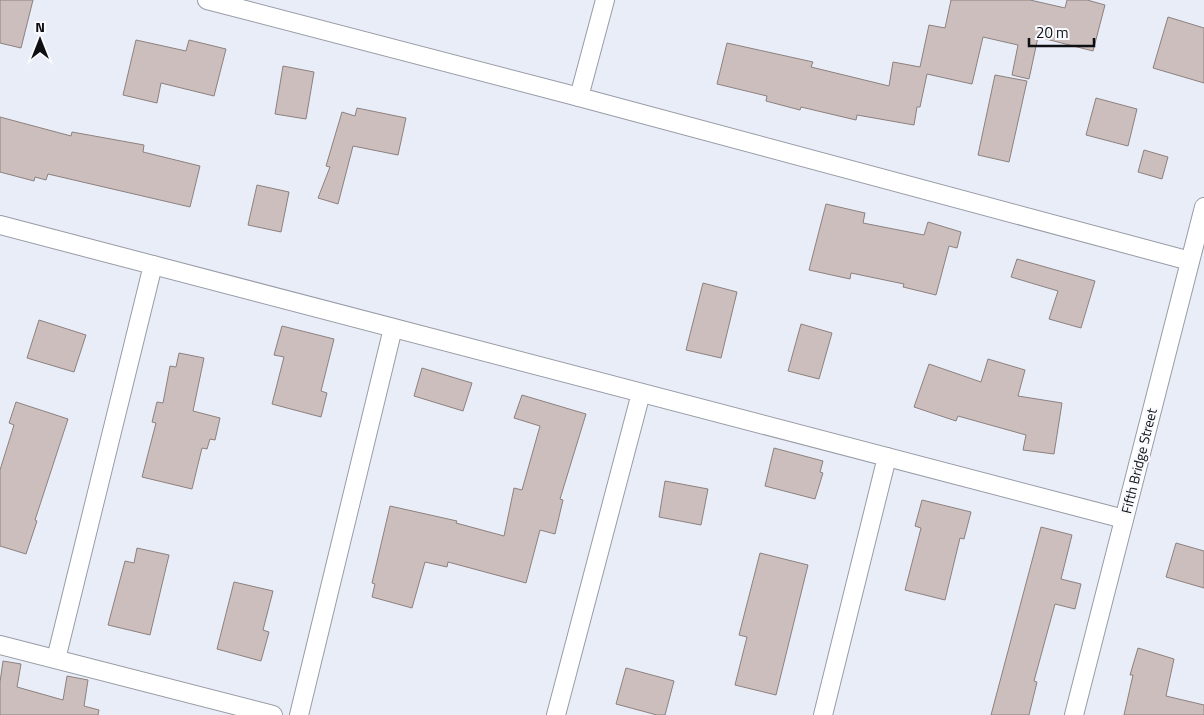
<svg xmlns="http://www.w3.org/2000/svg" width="1204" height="715" font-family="'Titillium Web',sans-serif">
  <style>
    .building { fill: #cbbebc; stroke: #8d817f }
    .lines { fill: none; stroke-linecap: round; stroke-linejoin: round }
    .minor-casing { stroke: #989ca6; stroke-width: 20 }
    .minor { stroke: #fff; stroke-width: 18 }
    .labels { text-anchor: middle; stroke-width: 4; stroke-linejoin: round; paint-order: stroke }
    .street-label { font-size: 14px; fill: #0d0f12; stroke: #f8fafe }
  </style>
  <rect width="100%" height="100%" fill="#e8edf7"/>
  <g class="building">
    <path d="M 0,0 L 33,0 L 21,48 L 0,43 Z"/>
    <path d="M 951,0 L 1030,0 L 1065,8 L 1067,0 L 1087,0 L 1105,5 L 1093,51 L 1038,37 L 1029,79 L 1012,75 L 1018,45 L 983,37 L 972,84 L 927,74 L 920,107 L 917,107 L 914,125 L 857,115 L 856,120 L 801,107 L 800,110 L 766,101 L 767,96 L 717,84 L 727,43 L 813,62 L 811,67 L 889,86 L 893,62 L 920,67 L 929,25 L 945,28 Z"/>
    <path d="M 1168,17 L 1204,28 L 1204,83 L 1153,68 Z"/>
    <path d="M 136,40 L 186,51 L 189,40 L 226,49 L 214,96 L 161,83 L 157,103 L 123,95 Z"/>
    <path d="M 283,66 L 314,72 L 306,119 L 275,114 Z"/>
    <path d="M 995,75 L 1027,81 L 1009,162 L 978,155 Z"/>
    <path d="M 1096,98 L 1137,109 L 1128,146 L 1086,135 Z"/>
    <path d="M 357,108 L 406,118 L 398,155 L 353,146 L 338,204 L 318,198 L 330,167 L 326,166 L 342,112 L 355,116 Z"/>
    <path d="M 0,117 L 71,136 L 72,132 L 144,145 L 143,152 L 200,166 L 190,207 L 48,174 L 46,180 L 35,177 L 34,181 L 0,172 Z"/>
    <path d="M 1144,150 L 1168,157 L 1162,179 L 1138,172 Z"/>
    <path d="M 257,185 L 289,192 L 281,232 L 248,225 Z"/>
    <path d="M 826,204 L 865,213 L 863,223 L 924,235 L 928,222 L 961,232 L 957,248 L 949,246 L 936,295 L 903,287 L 904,284 L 851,273 L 850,279 L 809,270 Z"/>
    <path d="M 1017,259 L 1095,281 L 1081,328 L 1049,319 L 1058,291 L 1011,277 Z"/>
    <path d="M 703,283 L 737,292 L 721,358 L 686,350 Z"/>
    <path d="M 39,320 L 86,335 L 74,372 L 27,358 Z"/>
    <path d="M 801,324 L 832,333 L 819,379 L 788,371 Z"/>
    <path d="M 282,326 L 334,339 L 321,391 L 327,393 L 321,417 L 272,404 L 284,357 L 274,355 Z"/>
    <path d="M 179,353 L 204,358 L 193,411 L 220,418 L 215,440 L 210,439 L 207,449 L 202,448 L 192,489 L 142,477 L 156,423 L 152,422 L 157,402 L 163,403 L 170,366 L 176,367 Z"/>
    <path d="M 988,359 L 1025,370 L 1018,396 L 1062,403 L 1054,454 L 1023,450 L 1026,435 L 958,416 L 956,421 L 914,407 L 929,364 L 981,382 Z"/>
    <path d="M 422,368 L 472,383 L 463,411 L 414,396 Z"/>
    <path d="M 522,395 L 586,414 L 560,499 L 563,500 L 555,534 L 540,530 L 526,583 L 448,562 L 447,567 L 425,562 L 412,608 L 372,597 L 375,584 L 372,583 L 390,506 L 457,521 L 456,523 L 504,536 L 514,488 L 522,490 L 540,426 L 514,418 Z"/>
    <path d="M 16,402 L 68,419 L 35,520 L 37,521 L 26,554 L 0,546 L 0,470 L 14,425 L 9,423 Z"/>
    <path d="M 774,448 L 823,461 L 820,472 L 823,473 L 815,499 L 765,486 Z"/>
    <path d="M 665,481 L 708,489 L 701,525 L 659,517 Z"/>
    <path d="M 922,500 L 971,512 L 964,539 L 960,538 L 945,600 L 905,590 L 921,528 L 915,526 Z"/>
    <path d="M 1041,527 L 1072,535 L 1061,579 L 1081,584 L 1075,609 L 1055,604 L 1034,681 L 1037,682 L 1029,715 L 991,715 Z"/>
    <path d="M 1176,543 L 1204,551 L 1204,588 L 1166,577 Z"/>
    <path d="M 137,548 L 169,555 L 150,635 L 108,625 L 125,561 L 134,563 Z"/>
    <path d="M 760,553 L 808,565 L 776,695 L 735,685 L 747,637 L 739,635 Z"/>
    <path d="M 234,582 L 273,591 L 263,630 L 269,632 L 261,661 L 217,649 Z"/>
    <path d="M 1138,648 L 1174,659 L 1166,696 L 1204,705 L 1204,715 L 1124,715 L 1133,675 L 1130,675 Z"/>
    <path d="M 3,661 L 21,664 L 17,687 L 63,700 L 67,676 L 88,680 L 84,706 L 99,710 L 98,715 L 0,715 L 0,682 Z"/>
    <path d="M 626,668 L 674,681 L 665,715 L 657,715 L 616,704 Z"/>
  </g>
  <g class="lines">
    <defs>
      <g id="minor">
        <path d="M 207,0 L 579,97 L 1190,261"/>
        <path d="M 579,97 L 605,0"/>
        <path d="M 0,225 L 1124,519"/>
        <path d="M 0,645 L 273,715"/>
        <path d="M 56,659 L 153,265"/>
        <path d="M 299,715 L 393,328"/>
        <path d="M 556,715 L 641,393"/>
        <path d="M 823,715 L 887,457"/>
        <path d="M 1074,715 L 1204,207"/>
      </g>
    </defs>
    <use href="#minor" class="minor-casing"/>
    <use href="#minor" class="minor"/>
  </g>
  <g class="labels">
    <g class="street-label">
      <text transform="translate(1139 461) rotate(-76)" y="5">Fifth Bridge Street</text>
    </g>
  </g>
  <g transform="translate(40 40)" stroke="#f8fafe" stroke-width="4" paint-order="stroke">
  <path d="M0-4L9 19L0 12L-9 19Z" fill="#0d0f12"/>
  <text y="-8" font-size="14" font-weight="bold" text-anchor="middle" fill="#0d0f12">N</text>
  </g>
  <path d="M1029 38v8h65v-8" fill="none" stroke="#0d0f12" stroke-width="2.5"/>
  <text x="1036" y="38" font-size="15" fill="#0d0f12" stroke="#f8fafe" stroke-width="4" paint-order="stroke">20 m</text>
</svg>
